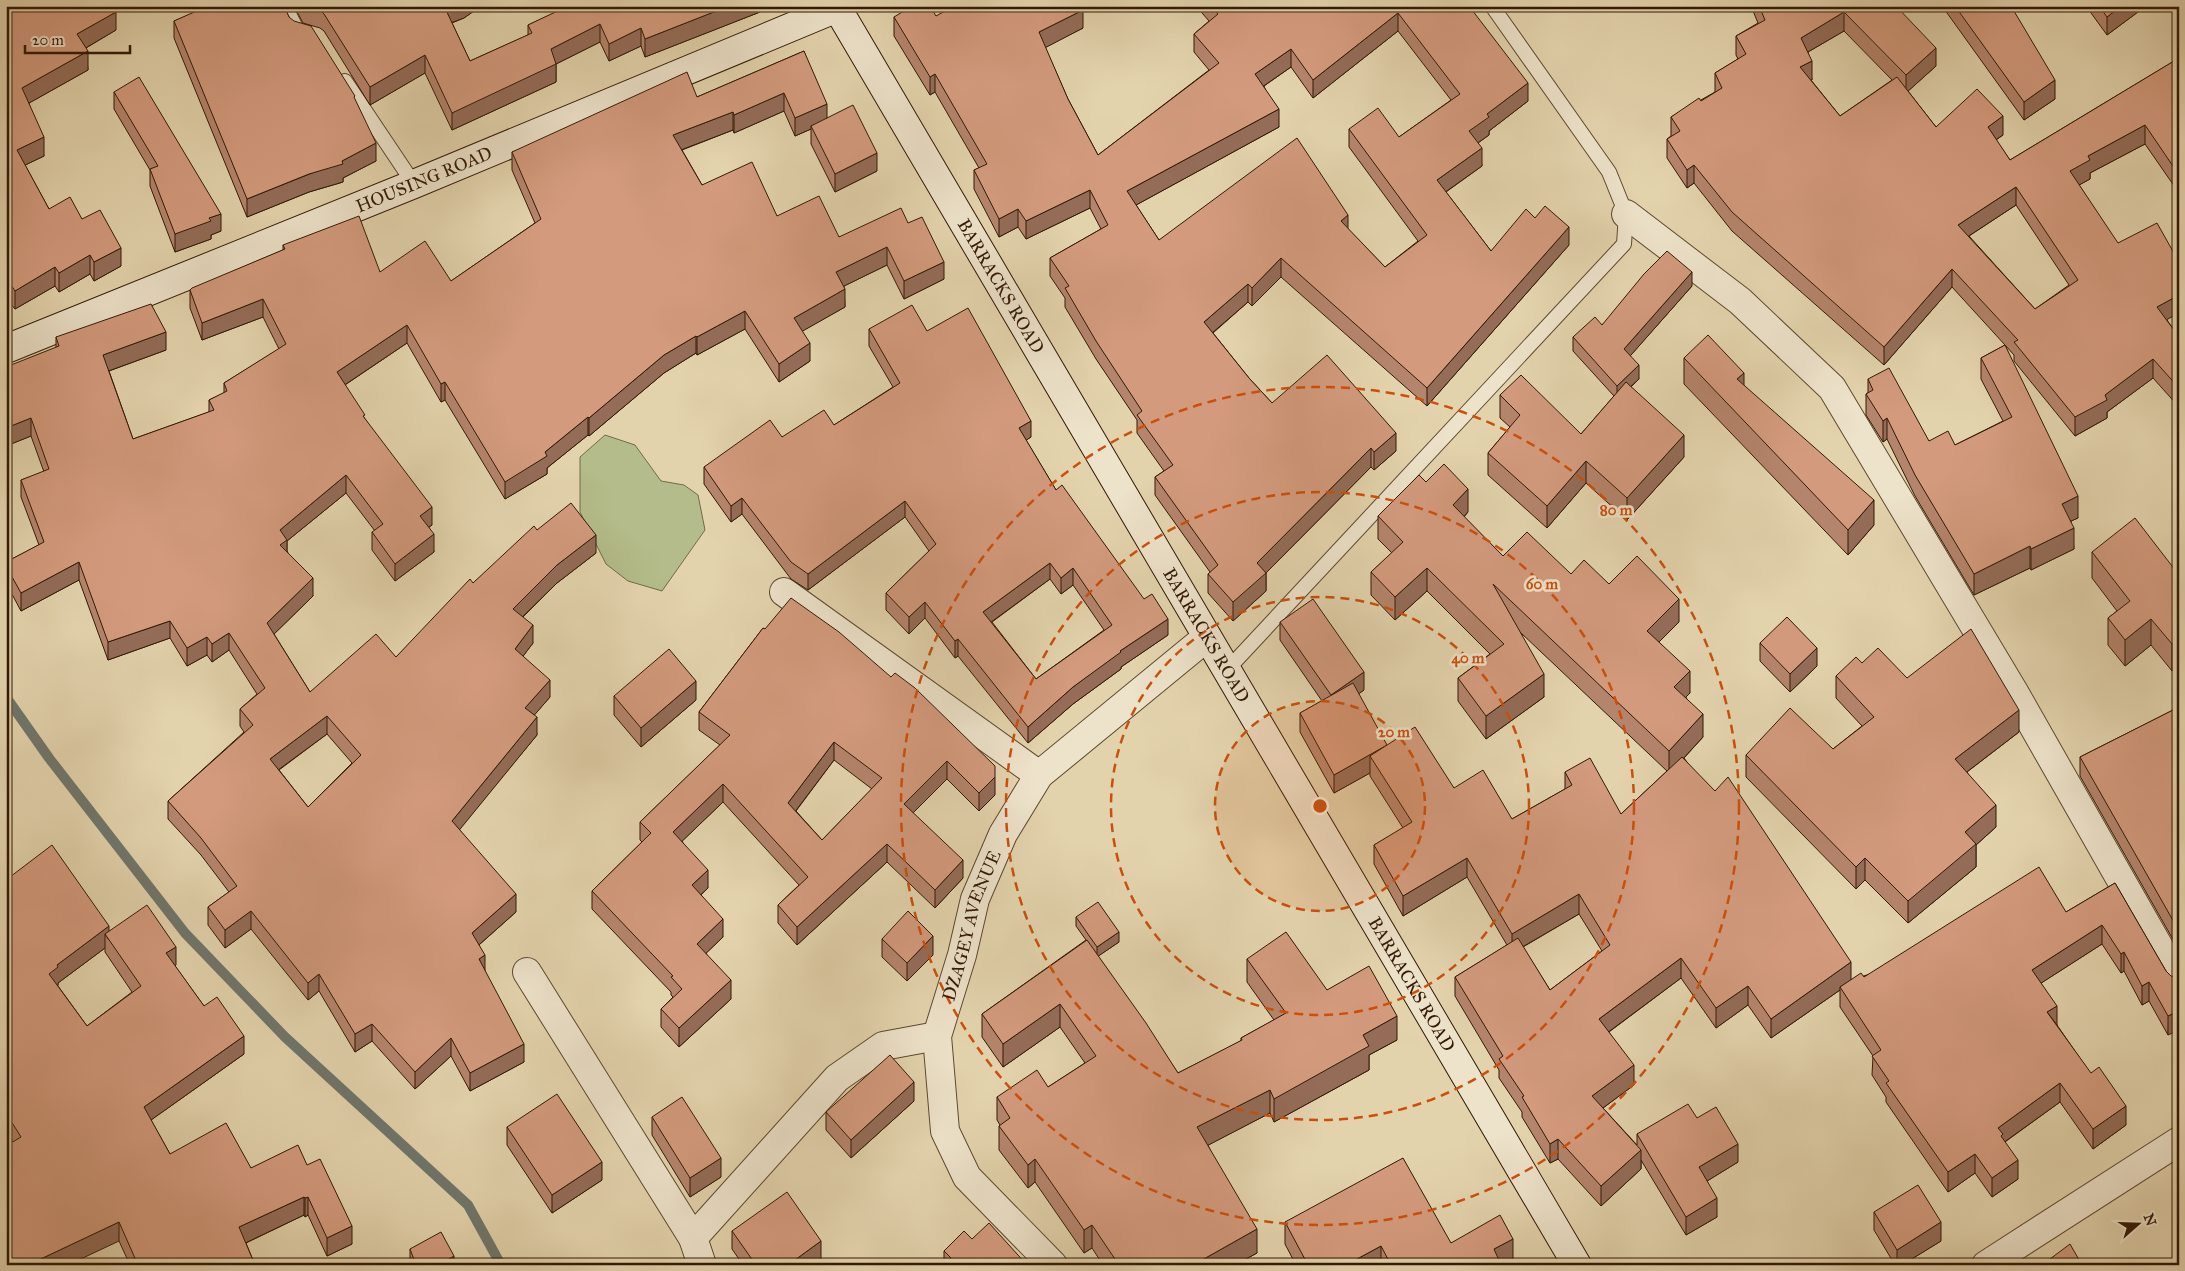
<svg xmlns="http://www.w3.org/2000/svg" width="2185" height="1271" font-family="'IM FELL Great Primer',serif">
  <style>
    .green { fill: #b3bc8a; stroke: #726a48 }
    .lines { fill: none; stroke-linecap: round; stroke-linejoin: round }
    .stream { stroke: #6f776d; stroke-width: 10 }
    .lane-casing { stroke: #5e482f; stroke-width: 16 }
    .street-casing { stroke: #5e482f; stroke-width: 30 }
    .secondary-casing { stroke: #321905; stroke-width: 30 }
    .lane { stroke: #ede2ca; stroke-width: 14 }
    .street { stroke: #ede2ca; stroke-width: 28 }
    .secondary { stroke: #ede2ca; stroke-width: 28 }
    .wall { fill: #b5846c; stroke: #321905; fill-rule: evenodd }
    .shaded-wall { fill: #946c58; stroke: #321905 }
    .building { fill: #d39a7d; stroke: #321905; fill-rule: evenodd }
    .ring { fill: none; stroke: #cd4f0b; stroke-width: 2.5; stroke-dasharray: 9 6 }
    .labels { text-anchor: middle; stroke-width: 5; stroke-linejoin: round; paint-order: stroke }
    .street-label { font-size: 18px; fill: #321905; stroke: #ede2ca }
    .centre { fill: #cd4f0b; stroke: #ede2ca; stroke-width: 2.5 }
    .ring-label { font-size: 15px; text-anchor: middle; font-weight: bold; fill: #cd4f0b; stroke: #ede2ca; stroke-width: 5; stroke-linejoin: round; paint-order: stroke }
  </style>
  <rect width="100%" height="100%" fill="#e3d3ad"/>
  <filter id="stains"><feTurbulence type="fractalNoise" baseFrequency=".004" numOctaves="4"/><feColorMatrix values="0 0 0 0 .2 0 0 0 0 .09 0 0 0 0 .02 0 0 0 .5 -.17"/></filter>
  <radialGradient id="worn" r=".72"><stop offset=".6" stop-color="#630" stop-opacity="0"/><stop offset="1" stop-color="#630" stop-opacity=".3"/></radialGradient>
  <path class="green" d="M 605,435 L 635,445 L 661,481 L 684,485 L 698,495 L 705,530 L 662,591 L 628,581 L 606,564 L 580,512 L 580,457 Z"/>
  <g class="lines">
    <path class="stream" d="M 6,697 L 49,758 L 185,933 L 285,1037 L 468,1205 L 501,1265"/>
    <defs>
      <g id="lane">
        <path d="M 285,6 L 297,30 L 302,32"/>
        <path d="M 345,81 L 414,184"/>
        <path d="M 1226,671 L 1624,244 L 1626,214 L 1609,172 L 1492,6"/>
      </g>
      <g id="street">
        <path d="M 1626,214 L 1740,301 L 1832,388 L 2014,692 L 2179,982"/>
        <path d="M 784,592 L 1039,775"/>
        <path d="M 527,972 L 693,1238"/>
        <path d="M 702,1265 L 693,1238 L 837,1078 L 883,1046 L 937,1036"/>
        <path id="s1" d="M 1053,1265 L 967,1177 L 945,1131 L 937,1036 L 962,955 L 975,899 L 1003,834 L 1039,775 L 1207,637"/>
        <path d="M 1986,1265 L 2179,1141"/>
      </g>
      <g id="secondary">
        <path id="s2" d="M 836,6 L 1577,1265"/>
        <path id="s3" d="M 6,349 L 414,184 L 842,6"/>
      </g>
    </defs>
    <use href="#lane" class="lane-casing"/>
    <use href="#street" class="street-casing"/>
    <use href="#secondary" class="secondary-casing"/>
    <use href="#lane" class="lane"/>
    <use href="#street" class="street"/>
    <use href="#secondary" class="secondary"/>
  </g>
  <g class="wall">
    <path d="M 6,6 L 116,30 L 86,48 L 88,70 L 29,103 L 44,156 L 25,165 L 49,209 L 82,219 L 121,266 L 94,281 L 90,274 L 59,292 L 55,286 L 15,309 L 11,304 L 6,307 Z"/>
    <path d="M 198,6 L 284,6 L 289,17 L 355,100 L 376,161 L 343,178 L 343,182 L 309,192 L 247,217 L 174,38 L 174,21 L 198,11 Z"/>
    <path d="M 294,6 L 481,6 L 464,18 L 452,23 L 470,61 L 528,35 L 528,25 L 565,8 L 564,6 L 760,6 L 760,12 L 645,57 L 641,46 L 609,61 L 600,42 L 556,64 L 556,82 L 452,130 L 425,73 L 370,105 L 324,31 L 320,28 L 303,23 Z"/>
    <path d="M 1196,6 L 1469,6 L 1528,101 L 1489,131 L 1489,135 L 1478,143 L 1482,166 L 1446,192 L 1491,251 L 1535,218 L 1569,245 L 1427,406 L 1281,277 L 1252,306 L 1248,302 L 1213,333 L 1249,378 L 1272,403 L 1396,451 L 1374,470 L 1371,467 L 1266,573 L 1266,591 L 1233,621 L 1208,593 L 1208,574 L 1210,572 L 1155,495 L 1155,477 L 1164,471 L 1137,433 L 1137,420 L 1096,359 L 1065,307 L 1065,298 L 1050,276 L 1050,258 L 1101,229 L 1090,208 L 1026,239 L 1018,227 L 999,237 L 974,189 L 974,170 L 979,168 L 935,92 L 930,95 L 894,36 L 894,17 L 936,16 L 1083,28 L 1045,47 L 1068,99 L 1098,155 L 1209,70 L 1194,52 L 1194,34 L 1209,21 ZM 1398,31 L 1451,100 L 1399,137 L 1349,129 L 1349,147 L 1418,241 L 1385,267 L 1348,229 L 1159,240 L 1136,205 L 1279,127 L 1264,86 L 1291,67 L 1313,98 Z"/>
    <path d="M 1751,6 L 1896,6 L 1936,66 L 1908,91 L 1936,127 L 2003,135 L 1996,140 L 2010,160 L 2179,58 L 2179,193 L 2145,144 L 2090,173 L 2090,179 L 2079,185 L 2167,320 L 2179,337 L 2179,407 L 2153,378 L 2107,412 L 2107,418 L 2075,436 L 2014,361 L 2014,355 L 2005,345 L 2078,518 L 2071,521 L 2074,549 L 2031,570 L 2030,568 L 1974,595 L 1915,496 L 1887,439 L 1883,442 L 1866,415 L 1866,394 L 1868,393 L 1868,379 L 1929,441 L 1955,445 L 2003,421 L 1981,379 L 1981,358 L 2005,345 L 1952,287 L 1884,365 L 1732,231 L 1694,183 L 1687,188 L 1667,158 L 1667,139 L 1671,136 L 1671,117 L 1715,92 L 1715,73 L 1738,59 L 1736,55 L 1736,36 L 1758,23 ZM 1844,31 L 1892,80 L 1840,116 L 1811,80 L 1812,80 L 1808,52 ZM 2016,205 L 2069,285 L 2035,309 L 1969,236 Z"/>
    <path d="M 1942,6 L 2016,6 L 2012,8 L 2055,99 L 2024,120 Z"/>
    <path d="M 2086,6 L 2146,6 L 2107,35 Z"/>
    <path d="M 804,51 L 827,118 L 877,171 L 835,192 L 811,144 L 811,129 L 795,136 L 784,111 L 734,133 L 733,130 L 682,150 L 702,185 L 777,216 L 839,237 L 908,223 L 944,279 L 904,299 L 887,265 L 844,286 L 845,307 L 802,331 L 810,361 L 779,382 L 745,329 L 697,355 L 696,353 L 664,373 L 589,436 L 588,435 L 547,468 L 547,474 L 505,499 L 445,400 L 441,402 L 407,343 L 345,385 L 365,419 L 432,525 L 429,527 L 434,552 L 395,581 L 372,550 L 372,532 L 375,531 L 346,493 L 287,541 L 287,551 L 313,596 L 274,634 L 310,692 L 396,657 L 473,583 L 537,530 L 596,553 L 557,583 L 523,617 L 533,643 L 523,656 L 550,697 L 534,715 L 537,735 L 459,829 L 516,912 L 479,945 L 485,971 L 524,1062 L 470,1091 L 451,1056 L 415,1089 L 372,1041 L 355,1052 L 319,991 L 308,1000 L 251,929 L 225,948 L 208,925 L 208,907 L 229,892 L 201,855 L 168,819 L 168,801 L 244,732 L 240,726 L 240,709 L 257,694 L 229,650 L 212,662 L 207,655 L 187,666 L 170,638 L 108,660 L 79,580 L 21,611 L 6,583 L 6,562 L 39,545 L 21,497 L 21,480 L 44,472 L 31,436 L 6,446 L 56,347 L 56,337 L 166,350 L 109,371 L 133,439 L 209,412 L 209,400 L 224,393 L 224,383 L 279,349 L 263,317 L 202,340 L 190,308 L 190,290 L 283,250 L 283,245 L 380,272 L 451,281 L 535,223 L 512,170 L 512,152 L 697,97 ZM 327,734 L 352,763 L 308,807 L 279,770 Z"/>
    <path d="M 114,92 L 221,231 L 211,235 L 211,239 L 175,252 L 150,186 L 150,170 L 114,109 Z"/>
    <path d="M 1692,286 L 1630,356 L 1639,379 L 1631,387 L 1684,457 L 1627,520 L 1586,483 L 1547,528 L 1488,475 L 1488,453 L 1510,427 L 1500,418 L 1500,395 L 1581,434 L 1614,396 L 1573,351 L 1573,337 Z"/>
    <path d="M 869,329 L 927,331 L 1031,437 L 1026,440 L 1056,490 L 1168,635 L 1121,667 L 1121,669 L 1073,704 L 1028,743 L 958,656 L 955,658 L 925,618 L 909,634 L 886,610 L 886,593 L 929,551 L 905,517 L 808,590 L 791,579 L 742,514 L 731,522 L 704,484 L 704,467 L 782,437 L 834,425 L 893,387 L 869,346 ZM 1050,579 L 1061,594 L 1073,585 L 1104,630 L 1036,679 L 992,622 Z"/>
    <path d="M 1684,358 L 1744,385 L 1874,525 L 1848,555 L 1684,384 Z"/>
    <path d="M 1426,482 L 1468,512 L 1464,517 L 1503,556 L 1571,574 L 1609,584 L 1679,622 L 1659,642 L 1690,693 L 1686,697 L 1703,737 L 1684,758 L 1851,980 L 2066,912 L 2115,883 L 2166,971 L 2171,976 L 2168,1035 L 2149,1001 L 2142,1005 L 2124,971 L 2121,973 L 2102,944 L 2041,983 L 2057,1025 L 2126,1125 L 2093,1149 L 2060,1102 L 2005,1142 L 2018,1179 L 1992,1197 L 1975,1173 L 1948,1192 L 1886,1102 L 1886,1097 L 1872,1075 L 1873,1056 L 1840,1007 L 1840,990 L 1771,1038 L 1748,1005 L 1716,1028 L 1681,978 L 1609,1032 L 1634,1085 L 1603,1108 L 1637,1145 L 1637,1134 L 1697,1118 L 1738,1162 L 1707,1181 L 1717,1217 L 1686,1235 L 1641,1160 L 1641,1169 L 1601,1206 L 1558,1159 L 1550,1163 L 1522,1117 L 1522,1112 L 1499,1078 L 1499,1070 L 1455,996 L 1455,977 L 1507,945 L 1467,877 L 1403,916 L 1374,864 L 1374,845 L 1403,828 L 1370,776 L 1370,773 L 1334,793 L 1300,732 L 1300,713 L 1322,701 L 1280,640 L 1280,622 L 1364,690 L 1358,694 L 1387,746 L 1454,788 L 1512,819 L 1565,789 L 1565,772 L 1621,814 L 1667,771 L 1521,633 L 1544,697 L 1486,739 L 1458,701 L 1458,678 L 1490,654 L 1427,591 L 1395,620 L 1371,595 L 1371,572 L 1392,553 L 1378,539 L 1378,516 ZM 1579,914 L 1602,951 L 1550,990 L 1523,947 Z"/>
    <path d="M 2092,552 L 2179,575 L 2172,671 L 2151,645 L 2125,666 L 2108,645 L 2108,618 L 2117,611 L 2092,578 Z"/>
    <path d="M 763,628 L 995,795 L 979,811 L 947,779 L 913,813 L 963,878 L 935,908 L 887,862 L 797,945 L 778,923 L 778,905 L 799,885 L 723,802 L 682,841 L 708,888 L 701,895 L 723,937 L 706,953 L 731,999 L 679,1047 L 661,1027 L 661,1009 L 673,997 L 671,995 L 671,992 L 592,909 L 592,891 L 642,842 L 640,840 L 640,822 L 720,745 L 699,730 L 699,712 ZM 834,760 L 872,789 L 822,840 L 796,811 Z"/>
    <path d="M 1760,643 L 1817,666 L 1790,692 L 1760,661 Z"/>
    <path d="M 1862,663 L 1907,678 L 2019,732 L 1967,772 L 1996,827 L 1976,845 L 1976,867 L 1908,923 L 1865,880 L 1856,889 L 1746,777 L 1746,755 L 1833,749 L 1862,726 L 1836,698 L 1836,676 Z"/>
    <path d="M 614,696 L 696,700 L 641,747 L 614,715 Z"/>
    <path d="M 2179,707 L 2179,950 L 2080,776 L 2080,757 Z"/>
    <path d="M 6,880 L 176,965 L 175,966 L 204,1006 L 244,1054 L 151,1120 L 170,1154 L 251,1168 L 307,1165 L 352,1244 L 327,1256 L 308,1215 L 305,1217 L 304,1215 L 246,1243 L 255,1265 L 130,1265 L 119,1241 L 13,1142 L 6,1131 ZM 105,948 L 105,952 L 132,992 L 87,1026 L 58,986 L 58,983 Z"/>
    <path d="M 1076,917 L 1119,942 L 1098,956 L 1178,1073 L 1241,1041 L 1241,1038 L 1274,1020 L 1247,982 L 1247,959 L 1327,990 L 1397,1040 L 1369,1055 L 1369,1070 L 1274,1122 L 1270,1113 L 1208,1145 L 1257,1253 L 1235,1265 L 1103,1265 L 1092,1248 L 1084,1253 L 1035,1182 L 1028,1188 L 999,1150 L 999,1126 L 1000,1125 L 997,1120 L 997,1097 L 1048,1087 L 1085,1063 L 1060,1027 L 1003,1067 L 982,1037 L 982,1014 L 1086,940 L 1076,926 Z"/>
    <path d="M 882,939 L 933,955 L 907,981 L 882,957 Z"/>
    <path d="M 914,1101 L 851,1158 L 826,1130 L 826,1112 Z"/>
    <path d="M 652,1117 L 721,1177 L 690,1197 L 652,1135 Z"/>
    <path d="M 507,1127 L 602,1180 L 552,1213 L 507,1145 Z"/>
    <path d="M 1874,1212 L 1941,1241 L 1902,1265 L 1895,1265 L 1874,1230 Z"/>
    <path d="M 1285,1222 L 1451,1243 L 1513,1261 L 1507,1265 L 1296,1265 L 1285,1244 Z"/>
    <path d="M 732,1231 L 821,1260 L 814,1265 L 743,1265 L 732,1249 Z"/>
    <path d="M 972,1239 L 944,1265 L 944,1251 Z"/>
    <path d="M 410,1249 L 454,1265 L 412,1265 L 410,1258 Z"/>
  </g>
  <g class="shaded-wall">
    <path d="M 449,6 L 481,6 L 464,18 L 445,25 L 445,8 Z"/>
    <path d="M 729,6 L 760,6 L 760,12 L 645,57 L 645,39 Z"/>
    <path d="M 2121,6 L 2146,6 L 2107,35 L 2107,17 Z"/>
    <path d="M 1083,10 L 1083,28 L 1039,51 L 1039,32 Z"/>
    <path d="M 116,12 L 116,30 L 77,53 L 77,34 Z"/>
    <path d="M 1844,12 L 1844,31 L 1801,56 L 1801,38 Z"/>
    <path d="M 1398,13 L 1398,31 L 1313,98 L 1313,80 Z"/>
    <path d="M 600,24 L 600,42 L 556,64 L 556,82 L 452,130 L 452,113 L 551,49 Z"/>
    <path d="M 641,28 L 641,46 L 609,61 L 609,44 Z"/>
    <path d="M 1936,48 L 1936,66 L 1906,93 L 1906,75 Z"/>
    <path d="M 1291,49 L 1291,67 L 1255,92 L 1255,74 Z"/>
    <path d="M 88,51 L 88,70 L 22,107 L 22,88 Z"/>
    <path d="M 425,55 L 425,73 L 370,105 L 370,87 Z"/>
    <path d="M 1812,61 L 1812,80 L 1800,85 L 1800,67 Z"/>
    <path d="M 935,74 L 935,92 L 930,95 L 930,77 Z"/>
    <path d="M 2055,80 L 2055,99 L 2024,120 L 2024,102 Z"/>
    <path d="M 1528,83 L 1528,101 L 1489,131 L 1489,135 L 1469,149 L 1469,131 L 1487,114 Z"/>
    <path d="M 784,93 L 784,111 L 734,133 L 734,115 Z"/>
    <path d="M 827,104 L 827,122 L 811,126 L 811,129 L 795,136 L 795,118 Z"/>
    <path d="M 1279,109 L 1279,127 L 1127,210 L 1127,191 Z"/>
    <path d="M 733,112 L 733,130 L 673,153 L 673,135 Z"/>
    <path d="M 2003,116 L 2003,135 L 1988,145 L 1988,127 Z"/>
    <path d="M 2145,125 L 2145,144 L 2090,173 L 2090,179 L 2070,190 L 2070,171 L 2088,156 Z"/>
    <path d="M 44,137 L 44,156 L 17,169 L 17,150 Z"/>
    <path d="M 376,143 L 376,161 L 343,178 L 343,182 L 309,192 L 247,217 L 247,199 L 342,161 Z"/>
    <path d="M 1482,148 L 1482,166 L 1437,198 L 1437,180 Z"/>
    <path d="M 877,153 L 877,171 L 835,192 L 835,174 Z"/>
    <path d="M 1694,165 L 1694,183 L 1687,188 L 1687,170 Z"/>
    <path d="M 2016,187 L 2016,205 L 1958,243 L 1958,225 Z"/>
    <path d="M 1090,190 L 1090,208 L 1026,239 L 1026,221 Z"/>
    <path d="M 1018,209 L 1018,227 L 999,237 L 999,219 Z"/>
    <path d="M 221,214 L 221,231 L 211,235 L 211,239 L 175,252 L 175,234 L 209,218 Z"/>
    <path d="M 1348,215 L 1348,234 L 1341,221 Z"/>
    <path d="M 1569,227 L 1569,245 L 1427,406 L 1427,388 Z"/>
    <path d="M 887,247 L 887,265 L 836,290 L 836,272 Z"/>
    <path d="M 121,248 L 121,266 L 94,281 L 94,262 Z"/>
    <path d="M 90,255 L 90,274 L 59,292 L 59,273 Z"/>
    <path d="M 1281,258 L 1281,277 L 1252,306 L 1252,288 Z"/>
    <path d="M 944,262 L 944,279 L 904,299 L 904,281 Z"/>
    <path d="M 55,267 L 55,286 L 15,309 L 15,291 Z"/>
    <path d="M 1952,269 L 1952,287 L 1884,365 L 1884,347 Z"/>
    <path d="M 1692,272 L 1692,286 L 1624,363 L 1624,349 Z"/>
    <path d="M 1248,284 L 1248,302 L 1204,340 L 1204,322 Z"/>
    <path d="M 11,285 L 11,304 L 6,307 L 6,288 Z"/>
    <path d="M 845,289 L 845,307 L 794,336 L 794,318 Z"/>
    <path d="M 2179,295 L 2179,313 L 2157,325 L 2157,307 Z"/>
    <path d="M 263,299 L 263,317 L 202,340 L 202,323 Z"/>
    <path d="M 745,311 L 745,329 L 697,355 L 697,337 Z"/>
    <path d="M 407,325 L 407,343 L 337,390 L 337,372 Z"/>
    <path d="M 166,332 L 166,350 L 103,373 L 103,355 Z"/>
    <path d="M 696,336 L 696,353 L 664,373 L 589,436 L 589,418 L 664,355 Z"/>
    <path d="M 810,343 L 810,361 L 779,382 L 779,364 Z"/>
    <path d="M 2153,359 L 2153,378 L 2107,412 L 2107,418 L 2075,436 L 2075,417 Z"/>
    <path d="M 1639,365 L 1639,379 L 1617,399 L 1617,386 Z"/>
    <path d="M 1744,373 L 1744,398 L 1737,379 Z"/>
    <path d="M 445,382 L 445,400 L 441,402 L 441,384 Z"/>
    <path d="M 588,417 L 588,435 L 547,468 L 547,474 L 505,499 L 505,482 L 545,452 Z"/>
    <path d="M 31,418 L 31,436 L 6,446 L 6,428 Z"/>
    <path d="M 1887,418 L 1887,439 L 1883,442 L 1883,421 Z"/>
    <path d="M 1031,421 L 1031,437 L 1019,445 L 1019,428 Z"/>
    <path d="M 1396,433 L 1396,451 L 1374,470 L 1374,452 Z"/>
    <path d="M 1684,435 L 1684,457 L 1627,520 L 1627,498 Z"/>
    <path d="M 1371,448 L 1371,467 L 1266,573 L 1266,591 L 1233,621 L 1233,602 L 1257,563 Z"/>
    <path d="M 1586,461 L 1586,483 L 1547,528 L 1547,506 Z"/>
    <path d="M 346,475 L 346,493 L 287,541 L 287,558 L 280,562 L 280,530 Z"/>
    <path d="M 1468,489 L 1468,512 L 1453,528 L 1453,505 Z"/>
    <path d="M 2078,496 L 2078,518 L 2062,525 L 2062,504 Z"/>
    <path d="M 742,498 L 742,514 L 731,522 L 731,506 Z"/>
    <path d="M 1874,500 L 1874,525 L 1848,555 L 1848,530 Z"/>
    <path d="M 905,501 L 905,517 L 808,590 L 808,574 Z"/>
    <path d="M 432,507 L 432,525 L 420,533 L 420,516 Z"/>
    <path d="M 2074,528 L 2074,549 L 2031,570 L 2031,549 Z"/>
    <path d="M 434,534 L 434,552 L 395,581 L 395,564 Z"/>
    <path d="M 596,535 L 596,553 L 557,583 L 513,626 L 513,609 L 557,565 Z"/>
    <path d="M 2030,546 L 2030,568 L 1974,595 L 1974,574 Z"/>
    <path d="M 79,562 L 79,580 L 21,611 L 21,593 Z"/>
    <path d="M 1050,563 L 1050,579 L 983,628 L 983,612 Z"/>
    <path d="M 1073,568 L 1073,585 L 1061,594 L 1061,578 Z"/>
    <path d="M 1427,568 L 1427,591 L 1395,620 L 1395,597 Z"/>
    <path d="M 313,578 L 313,596 L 267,641 L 267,623 Z"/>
    <path d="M 1679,599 L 1679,622 L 1647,654 L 1647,631 Z"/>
    <path d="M 925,602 L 925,618 L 909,634 L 909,617 Z"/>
    <path d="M 1168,619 L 1168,635 L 1121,667 L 1121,669 L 1073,704 L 1028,743 L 1028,727 L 1073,687 L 1120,651 Z"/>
    <path d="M 2151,619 L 2151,645 L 2125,666 L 2125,640 Z"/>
    <path d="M 170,621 L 170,638 L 108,660 L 108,642 Z"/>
    <path d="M 533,625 L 533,643 L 515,667 L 515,649 Z"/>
    <path d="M 229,633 L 229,650 L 212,662 L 212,644 Z"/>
    <path d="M 207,637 L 207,655 L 187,666 L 187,648 Z"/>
    <path d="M 958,639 L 958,656 L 955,658 L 955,641 Z"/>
    <path d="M 2179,639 L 2179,666 L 2172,671 L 2172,644 Z"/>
    <path d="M 1817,648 L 1817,666 L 1790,692 L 1790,674 Z"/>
    <path d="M 1690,671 L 1690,693 L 1674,709 L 1674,687 Z"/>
    <path d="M 1364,672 L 1364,690 L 1331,714 L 1331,695 Z"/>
    <path d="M 1544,674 L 1544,697 L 1486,739 L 1486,716 Z"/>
    <path d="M 550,680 L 550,697 L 525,726 L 525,708 Z"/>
    <path d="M 696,681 L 696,700 L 641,747 L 641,728 Z"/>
    <path d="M 2019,710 L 2019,732 L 1955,781 L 1955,759 Z"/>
    <path d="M 1703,714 L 1703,737 L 1669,774 L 1669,751 Z"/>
    <path d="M 327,716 L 327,734 L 270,776 L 270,759 Z"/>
    <path d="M 537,717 L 537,735 L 452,839 L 452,821 Z"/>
    <path d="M 834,742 L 834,760 L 788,821 L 788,803 Z"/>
    <path d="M 1387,745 L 1370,756 L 1370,773 L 1334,793 L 1334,775 Z"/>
    <path d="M 947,761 L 947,779 L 904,822 L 904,804 Z"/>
    <path d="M 995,777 L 995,795 L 979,811 L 979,793 Z"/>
    <path d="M 723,784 L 723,802 L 673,850 L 673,832 Z"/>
    <path d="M 1996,805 L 1996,827 L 1976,845 L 1976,867 L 1908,923 L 1908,901 L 1965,832 Z"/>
    <path d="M 887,844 L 887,862 L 797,945 L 797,927 Z"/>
    <path d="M 1467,858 L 1467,877 L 1403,916 L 1403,896 Z"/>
    <path d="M 1865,858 L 1865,880 L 1856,889 L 1856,867 Z"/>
    <path d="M 963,860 L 963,878 L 935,908 L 935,890 Z"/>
    <path d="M 708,870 L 708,888 L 692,903 L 692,885 Z"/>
    <path d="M 516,894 L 516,912 L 472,951 L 472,933 Z"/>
    <path d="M 1579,894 L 1579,914 L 1512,953 L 1512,934 Z"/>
    <path d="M 251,911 L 251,929 L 225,948 L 225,930 Z"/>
    <path d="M 723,919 L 723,937 L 697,962 L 697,944 Z"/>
    <path d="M 2102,925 L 2102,944 L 2032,989 L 2032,970 Z"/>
    <path d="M 109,926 L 109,940 L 105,934 L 105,948 L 58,983 L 58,985 L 49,993 L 49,974 L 57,965 Z"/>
    <path d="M 1119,932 L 1119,942 L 1097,957 L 1097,947 Z"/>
    <path d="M 933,936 L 933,955 L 907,981 L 907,963 Z"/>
    <path d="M 176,947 L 176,965 L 166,972 L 166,953 Z"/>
    <path d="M 2124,952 L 2124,971 L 2121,973 L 2121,954 Z"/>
    <path d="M 485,955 L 485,973 L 479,959 Z"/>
    <path d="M 1681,958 L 1681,978 L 1599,1039 L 1599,1019 Z"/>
    <path d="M 1851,962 L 1851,982 L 1840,987 L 1840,990 L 1771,1038 L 1771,1019 Z"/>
    <path d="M 319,974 L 319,991 L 308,1000 L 308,983 Z"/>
    <path d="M 731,980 L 731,999 L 679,1047 L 679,1028 Z"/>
    <path d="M 2149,982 L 2149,1001 L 2142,1005 L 2142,986 Z"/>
    <path d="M 1748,986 L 1748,1005 L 1716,1028 L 1716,1008 Z"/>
    <path d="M 1060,1004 L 1060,1027 L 1003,1067 L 1003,1044 Z"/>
    <path d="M 2057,1006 L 2057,1025 L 2047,1012 Z"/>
    <path d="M 2179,1011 L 2179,1030 L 2168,1035 L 2168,1016 Z"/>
    <path d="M 1397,1016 L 1397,1040 L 1369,1055 L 1369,1070 L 1274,1122 L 1274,1099 L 1363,1035 Z"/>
    <path d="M 372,1024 L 372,1041 L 355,1052 L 355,1034 Z"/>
    <path d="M 244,1036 L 244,1054 L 144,1125 L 144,1107 Z"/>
    <path d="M 451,1038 L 451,1056 L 415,1089 L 415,1072 Z"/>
    <path d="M 524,1044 L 524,1062 L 470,1091 L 470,1073 Z"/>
    <path d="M 1634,1065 L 1634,1085 L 1592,1116 L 1592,1096 Z"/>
    <path d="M 914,1082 L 914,1101 L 851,1158 L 851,1140 Z"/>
    <path d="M 2060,1083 L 2060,1102 L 2003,1143 L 1998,1128 Z"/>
    <path d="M 1270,1090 L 1270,1113 L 1197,1151 L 1197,1127 Z"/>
    <path d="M 2126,1106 L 2126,1125 L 2093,1149 L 2093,1129 Z"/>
    <path d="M 1558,1139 L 1558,1159 L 1550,1163 L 1550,1144 Z"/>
    <path d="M 1738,1144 L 1738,1162 L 1699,1186 L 1699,1167 Z"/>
    <path d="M 1641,1150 L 1641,1169 L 1601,1206 L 1601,1186 Z"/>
    <path d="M 1975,1154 L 1975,1173 L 1948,1192 L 1948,1172 Z"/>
    <path d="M 721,1158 L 721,1177 L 690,1197 L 690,1178 Z"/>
    <path d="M 1035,1159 L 1035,1182 L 1028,1188 L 1028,1165 Z"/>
    <path d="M 2018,1160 L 2018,1179 L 1992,1197 L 1992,1178 Z"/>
    <path d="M 602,1162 L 602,1180 L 552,1213 L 552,1195 Z"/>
    <path d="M 304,1197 L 304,1215 L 239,1246 L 239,1227 Z"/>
    <path d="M 308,1197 L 308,1215 L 305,1217 L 305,1198 Z"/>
    <path d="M 1717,1198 L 1717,1217 L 1686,1235 L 1686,1217 Z"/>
    <path d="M 119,1222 L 119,1241 L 68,1265 L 28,1265 Z"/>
    <path d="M 1941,1222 L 1941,1241 L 1902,1265 L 1897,1265 L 1897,1250 Z"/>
    <path d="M 1092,1225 L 1092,1248 L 1084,1253 L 1084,1230 Z"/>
    <path d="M 352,1226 L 352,1244 L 327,1256 L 327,1238 Z"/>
    <path d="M 1257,1229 L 1257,1253 L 1235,1265 L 1202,1265 L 1202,1260 Z"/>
    <path d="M 1513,1239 L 1513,1261 L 1507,1265 L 1494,1265 L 1494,1249 Z"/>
    <path d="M 821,1241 L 821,1260 L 814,1265 L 788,1265 Z"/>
    <path d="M 1381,1246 L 1381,1265 L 1346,1265 Z"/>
    <path d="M 454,1256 L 454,1265 L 439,1265 Z"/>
  </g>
  <g class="building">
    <path d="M 6,6 L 113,6 L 116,12 L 77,34 L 88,51 L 22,88 L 44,137 L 17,150 L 49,209 L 70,197 L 82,219 L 100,210 L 121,248 L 94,262 L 90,255 L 59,273 L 55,267 L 15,291 L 11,285 L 6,288 Z"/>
    <path d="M 200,6 L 284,6 L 289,17 L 294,21 L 311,26 L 355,96 L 354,97 L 376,143 L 342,161 L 343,164 L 309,174 L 247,199 L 174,21 L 201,9 Z"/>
    <path d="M 307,6 L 449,6 L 445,8 L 470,61 L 532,33 L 528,25 L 568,6 L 729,6 L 645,39 L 641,28 L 609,44 L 600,24 L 551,49 L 556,64 L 452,113 L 425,55 L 370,87 L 324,14 L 320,10 Z"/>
    <path d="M 912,6 L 930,6 L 936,16 L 954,6 L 1082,6 L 1083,10 L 1039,32 L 1068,99 L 1098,155 L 1219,63 L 1194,34 L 1218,14 L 1211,6 L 1469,6 L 1528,83 L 1487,114 L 1489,117 L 1469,131 L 1482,148 L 1437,180 L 1491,251 L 1526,209 L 1535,218 L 1545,206 L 1569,227 L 1427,388 L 1281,258 L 1252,288 L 1248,284 L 1204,322 L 1249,378 L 1272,403 L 1327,355 L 1396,433 L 1374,452 L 1371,448 L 1257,563 L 1266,573 L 1233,602 L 1208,574 L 1218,565 L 1155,477 L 1173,465 L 1137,415 L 1142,411 L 1096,341 L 1065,288 L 1069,286 L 1050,258 L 1108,225 L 1090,190 L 1026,221 L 1018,209 L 999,219 L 974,170 L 987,164 L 935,74 L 930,77 L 894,17 ZM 1398,13 L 1460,94 L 1399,137 L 1378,108 L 1349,129 L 1427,235 L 1385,267 L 1341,221 L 1348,215 L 1297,138 L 1159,240 L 1127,191 L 1279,109 L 1255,74 L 1291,49 L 1313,80 Z"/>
    <path d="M 1759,6 L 1896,6 L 1936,48 L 1906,75 L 1844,12 L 1801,38 L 1812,61 L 1800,67 L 1840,116 L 1897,77 L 1936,127 L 1977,89 L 2003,116 L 1988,127 L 2010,160 L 2179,58 L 2179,175 L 2145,125 L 2088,156 L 2090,160 L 2070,171 L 2118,243 L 2157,223 L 2179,262 L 2179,295 L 2157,307 L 2179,337 L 2179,388 L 2153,359 L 2105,395 L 2107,400 L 2075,417 L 2014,342 L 2018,340 L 1952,269 L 1884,347 L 1732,212 L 1694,165 L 1687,170 L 1667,139 L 1680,131 L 1671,117 L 1699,98 L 1701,101 L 1722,88 L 1715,73 L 1746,54 L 1736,36 L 1765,20 ZM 2016,187 L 2078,280 L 2035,309 L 1958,225 Z"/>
    <path d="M 1955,6 L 2011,6 L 2055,80 L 2024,102 Z"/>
    <path d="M 2099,6 L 2121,6 L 2107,17 Z"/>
    <path d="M 804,51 L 827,104 L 795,118 L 784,93 L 734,115 L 733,112 L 673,135 L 702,185 L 752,162 L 777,216 L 819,196 L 839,237 L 901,208 L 908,223 L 922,217 L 944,262 L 904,281 L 887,247 L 836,272 L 845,289 L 794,318 L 810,343 L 779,364 L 745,311 L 697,337 L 696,336 L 664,355 L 589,418 L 588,417 L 545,452 L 547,456 L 505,482 L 445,382 L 441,384 L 407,325 L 337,372 L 365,415 L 363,416 L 432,507 L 420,516 L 434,534 L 395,564 L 372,532 L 383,524 L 346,475 L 280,530 L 287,540 L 280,545 L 313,578 L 267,623 L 310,692 L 376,634 L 396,657 L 470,579 L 473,583 L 534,526 L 537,530 L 571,503 L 596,535 L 557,565 L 513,609 L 533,625 L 515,649 L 550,680 L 525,708 L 537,717 L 452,821 L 516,894 L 472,933 L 485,955 L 479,959 L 524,1044 L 470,1073 L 451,1038 L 415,1072 L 372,1024 L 355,1034 L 319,974 L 308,983 L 251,911 L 225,930 L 208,907 L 237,886 L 201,838 L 168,801 L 253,725 L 240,709 L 265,688 L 229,633 L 212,644 L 207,637 L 187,648 L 170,621 L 108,642 L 79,562 L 21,593 L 6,566 L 6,562 L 44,542 L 21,480 L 49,469 L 31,418 L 6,428 L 6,367 L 59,346 L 56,337 L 151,304 L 166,332 L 103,355 L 133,439 L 214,410 L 209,400 L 227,391 L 224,383 L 286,344 L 263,299 L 202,323 L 190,290 L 192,288 L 285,249 L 283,245 L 359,216 L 380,272 L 425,241 L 451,281 L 541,219 L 512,152 L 687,72 L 697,97 ZM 327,716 L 361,755 L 308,807 L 270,759 Z"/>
    <path d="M 139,77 L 221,214 L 209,218 L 211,221 L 175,234 L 150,169 L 158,166 L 114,92 Z"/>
    <path d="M 853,105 L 877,153 L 835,174 L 811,126 Z"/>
    <path d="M 1667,251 L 1692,272 L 1624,349 L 1639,365 L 1617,386 L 1573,337 L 1595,317 L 1602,325 L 1644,274 Z"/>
    <path d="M 912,305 L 927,331 L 968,308 L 1031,421 L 1019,428 L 1056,490 L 1062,485 L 1144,599 L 1152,594 L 1168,619 L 1120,651 L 1121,652 L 1073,687 L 1028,727 L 958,639 L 955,641 L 925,602 L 909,617 L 886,593 L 936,544 L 905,501 L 808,574 L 791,562 L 742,498 L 731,506 L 704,467 L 770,420 L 782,437 L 824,410 L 834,425 L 900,383 L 869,329 ZM 1050,563 L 1061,578 L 1073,568 L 1112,625 L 1036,679 L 983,612 Z"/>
    <path d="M 1708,335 L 1744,373 L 1737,379 L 1874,500 L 1848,530 L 1684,358 Z"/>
    <path d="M 2005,345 L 2078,496 L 2062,504 L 2074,528 L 2031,549 L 2030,546 L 1974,574 L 1915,475 L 1887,418 L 1883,421 L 1866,394 L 1873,390 L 1868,379 L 1889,368 L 1929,441 L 1948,431 L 1955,445 L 2012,417 L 1981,358 Z"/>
    <path d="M 1521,375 L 1581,434 L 1626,382 L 1684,435 L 1627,498 L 1586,461 L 1547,506 L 1488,453 L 1520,415 L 1500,395 Z"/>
    <path d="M 1444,464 L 1468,489 L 1453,505 L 1503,556 L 1527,532 L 1571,574 L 1584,560 L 1609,584 L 1637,556 L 1679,599 L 1647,631 L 1690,671 L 1674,687 L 1703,714 L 1669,751 L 1493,584 L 1544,674 L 1486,716 L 1458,678 L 1504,644 L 1427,568 L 1395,597 L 1371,572 L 1403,542 L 1378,516 L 1419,475 L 1426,482 Z"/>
    <path d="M 2135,518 L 2179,575 L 2179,639 L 2172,644 L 2151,619 L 2125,640 L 2108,618 L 2130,601 L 2092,552 Z"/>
    <path d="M 791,598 L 839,632 L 891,677 L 895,673 L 915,688 L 995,766 L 995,777 L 979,793 L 947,761 L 904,804 L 963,860 L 935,890 L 887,844 L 797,927 L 778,905 L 808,877 L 723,784 L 673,832 L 708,870 L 692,885 L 723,919 L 697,944 L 731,980 L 679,1028 L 661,1009 L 682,989 L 671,977 L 673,976 L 592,891 L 651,833 L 640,822 L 730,735 L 699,712 L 763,628 L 765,629 ZM 834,742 L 882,778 L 822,840 L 788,803 Z"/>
    <path d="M 1313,599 L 1364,672 L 1331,695 L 1280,622 Z"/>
    <path d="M 1787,617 L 1817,648 L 1790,674 L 1760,643 Z"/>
    <path d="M 1971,629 L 2019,710 L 1955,759 L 1996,805 L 1965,832 L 1976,844 L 1908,901 L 1865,858 L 1856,867 L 1746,755 L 1790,708 L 1833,749 L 1874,717 L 1836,676 L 1856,657 L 1862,663 L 1878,648 L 1907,678 Z"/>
    <path d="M 669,649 L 696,681 L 641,728 L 614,696 Z"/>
    <path d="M 1353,683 L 1387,745 L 1334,775 L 1300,713 Z"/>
    <path d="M 2179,707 L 2179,931 L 2080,757 Z"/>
    <path d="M 1415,727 L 1454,788 L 1483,770 L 1512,819 L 1572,785 L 1565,772 L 1590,758 L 1621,814 L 1682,757 L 1715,791 L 1728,777 L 1851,962 L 1771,1019 L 1748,986 L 1716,1008 L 1681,958 L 1599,1019 L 1634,1065 L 1592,1096 L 1641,1150 L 1601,1186 L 1558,1139 L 1550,1144 L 1522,1097 L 1524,1096 L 1499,1059 L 1503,1056 L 1455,977 L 1518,938 L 1550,990 L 1610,945 L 1579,894 L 1512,934 L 1467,858 L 1403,896 L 1374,845 L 1412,822 L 1370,756 Z"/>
    <path d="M 52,845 L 109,926 L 57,965 L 58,967 L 49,974 L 87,1026 L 141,986 L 105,934 L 147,905 L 176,947 L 166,953 L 204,1006 L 217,997 L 244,1036 L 144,1107 L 170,1154 L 226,1123 L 251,1168 L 298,1145 L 307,1165 L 320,1159 L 352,1226 L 327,1238 L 308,1197 L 305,1198 L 304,1197 L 239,1227 L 255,1265 L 138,1265 L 119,1222 L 28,1265 L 6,1265 L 6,1146 L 21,1137 L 6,1113 L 6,880 Z"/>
    <path d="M 2039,867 L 2066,912 L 2115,883 L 2166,971 L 2171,976 L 2179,978 L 2179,1011 L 2168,1016 L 2149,982 L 2142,986 L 2124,952 L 2121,954 L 2102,925 L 2032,970 L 2057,1006 L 2047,1012 L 2091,1073 L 2099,1067 L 2126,1106 L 2093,1129 L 2060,1083 L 1998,1128 L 2003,1134 L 2001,1136 L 2018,1160 L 1992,1178 L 1975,1154 L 1948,1172 L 1886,1083 L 1889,1081 L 1872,1056 L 1881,1050 L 1840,987 L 1861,973 L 1864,977 Z"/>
    <path d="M 1098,902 L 1119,932 L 1097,947 L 1076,917 Z"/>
    <path d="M 908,911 L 933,936 L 907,963 L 882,939 Z"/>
    <path d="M 1286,932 L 1327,990 L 1369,966 L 1397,1016 L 1363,1035 L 1369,1046 L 1274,1099 L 1270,1090 L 1197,1127 L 1257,1229 L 1202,1260 L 1205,1265 L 1119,1265 L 1092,1225 L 1084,1230 L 1035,1159 L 1028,1165 L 999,1126 L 1010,1118 L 997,1097 L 1037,1070 L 1048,1087 L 1096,1056 L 1060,1004 L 1003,1044 L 982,1014 L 1087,940 L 1146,1023 L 1178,1073 L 1242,1040 L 1241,1038 L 1286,1013 L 1247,959 Z"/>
    <path d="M 890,1055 L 914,1082 L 851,1140 L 826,1112 Z"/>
    <path d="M 557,1094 L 602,1162 L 552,1195 L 507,1127 Z"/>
    <path d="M 682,1097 L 721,1158 L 690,1178 L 652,1117 Z"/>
    <path d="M 1688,1104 L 1697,1118 L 1716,1107 L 1738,1144 L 1699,1167 L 1717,1198 L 1686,1217 L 1637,1134 Z"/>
    <path d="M 1403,1158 L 1451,1243 L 1500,1215 L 1513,1239 L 1494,1249 L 1501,1265 L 1391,1265 L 1381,1246 L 1346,1265 L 1308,1265 L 1285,1222 Z"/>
    <path d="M 1918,1185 L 1941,1222 L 1897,1250 L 1874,1212 Z"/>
    <path d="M 787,1192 L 821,1241 L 788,1265 L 756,1265 L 732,1231 Z"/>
    <path d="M 989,1223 L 1027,1265 L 944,1265 L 951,1258 L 944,1251 L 964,1231 L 972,1239 Z"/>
    <path d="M 441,1232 L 454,1256 L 439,1265 L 416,1265 L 410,1249 Z"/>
    <path d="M 2070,1244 L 2082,1265 L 2042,1265 Z"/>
  </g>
  <circle cx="1320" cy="806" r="105" fill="#cd4f0b" fill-opacity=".12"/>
  <g class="ring">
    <circle cx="1320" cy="806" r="105"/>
    <circle cx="1320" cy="806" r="209"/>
    <circle cx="1320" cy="806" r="314"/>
    <circle cx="1320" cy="806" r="419"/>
  </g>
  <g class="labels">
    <g class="street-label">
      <text dy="6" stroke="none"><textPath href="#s3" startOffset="451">HOUSING ROAD</textPath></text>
      <text dy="6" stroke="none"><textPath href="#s2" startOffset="325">BARRACKS ROAD</textPath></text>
      <text dy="6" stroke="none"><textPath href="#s2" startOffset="730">BARRACKS ROAD</textPath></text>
      <text dy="6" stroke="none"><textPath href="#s1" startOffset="385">DZAGEY AVENUE</textPath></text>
      <text dy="6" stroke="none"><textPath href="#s2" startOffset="1135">BARRACKS ROAD</textPath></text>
    </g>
  </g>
  <circle cx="1320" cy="806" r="8" class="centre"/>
  <g class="ring-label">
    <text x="1616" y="515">80 m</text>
    <text x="1542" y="589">60 m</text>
    <text x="1468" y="663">40 m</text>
    <text x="1394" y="737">20 m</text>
  </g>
  <rect width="2185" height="1271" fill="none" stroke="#e3d3ad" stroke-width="25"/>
  <rect x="8" y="8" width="2170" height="1256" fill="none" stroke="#321905" stroke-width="2.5"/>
  <rect x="12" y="12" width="2160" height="1246" fill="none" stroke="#321905"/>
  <g transform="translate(2138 1224) rotate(70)" stroke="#ede2ca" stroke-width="4" paint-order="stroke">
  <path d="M0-4L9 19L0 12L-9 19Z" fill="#321905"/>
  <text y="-8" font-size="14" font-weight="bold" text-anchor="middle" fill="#321905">N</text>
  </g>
  <path d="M25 45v8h105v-8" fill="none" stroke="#321905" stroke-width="2.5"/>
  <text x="32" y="45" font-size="15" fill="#321905" stroke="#ede2ca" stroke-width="4" paint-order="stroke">20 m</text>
  <rect width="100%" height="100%" filter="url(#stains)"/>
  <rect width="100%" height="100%" fill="url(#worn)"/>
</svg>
